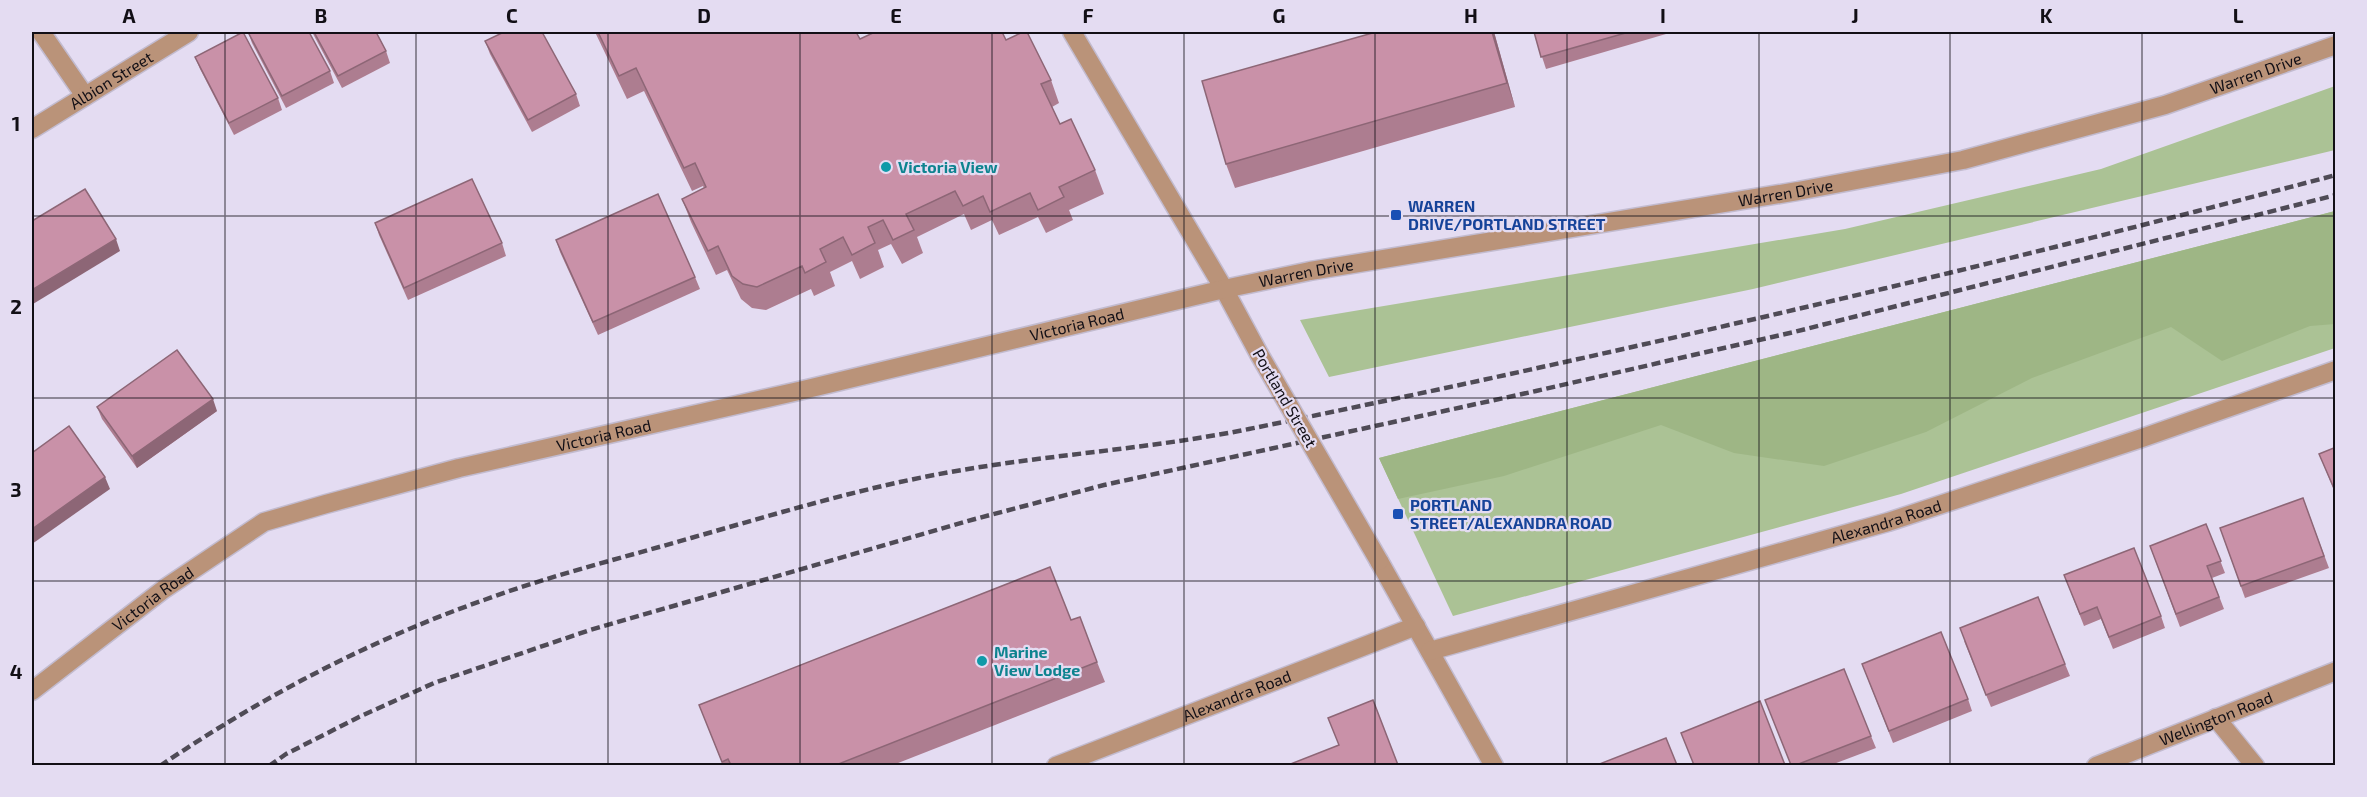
<svg xmlns="http://www.w3.org/2000/svg" width="2367" height="797" font-family="'Exo 2',sans-serif">
  <style>
    .green { fill: #abc295 }
    .forest { fill: #9eb685 }
    .lines { fill: none; stroke-linecap: round; stroke-linejoin: round }
    .minor-casing { stroke: #c2bbcf; stroke-width: 21 }
    .minor { stroke: #ba9379; stroke-width: 18 }
    .rail { stroke: #4f4b56; stroke-width: 4.5; stroke-dasharray: 9 4.5; stroke-linecap: butt }
    .minor-bridge-casing { stroke: #c2bbcf; stroke-width: 21; stroke-linecap: butt }
    .minor-bridge { stroke: #ba9379; stroke-width: 18 }
    .wall { fill: #ad7d90 }
    .shaded-wall { fill: #8d6676 }
    .building { fill: #c991a8; stroke: #8d6676; stroke-width: 1.5 }
    .grid { fill: none; stroke: #120f16; stroke-width: 1.5; stroke-opacity: 0.55 }
    .culture-dot { fill: #0f9aa8; stroke: #e4dcf2; stroke-width: 2 }
    .transit-dot { fill: #1a4fb4; stroke: #e4dcf2; stroke-width: 2 }
    .labels { text-anchor: middle; stroke-width: 4.5; stroke-linejoin: round; paint-order: stroke }
    .street-label { font-size: 16px; fill: #120f16; stroke: #e4dcf2 }
    .culture-label { font-size: 16px; font-weight: bold; fill: #0d838f; stroke: #e4dcf2; text-anchor: start }
    .transit-label { font-size: 16px; font-weight: bold; fill: #164399; stroke: #e4dcf2; text-anchor: start }
    .neatline { fill: none; stroke: #120f16; stroke-width: 2 }
    .grid-label { font-size: 20px; text-anchor: middle; font-weight: bold; fill: #120f16 }
  </style>
  <rect width="100%" height="100%" fill="#e4dcf2"/>
  <g class="green">
    <path d="M 2335,86 L 2335,150 L 1753,289 L 1329,377 L 1300,320 L 1845,229 L 2101,169 Z"/>
    <path d="M 2335,211 L 2335,348 L 1901,494 L 1453,616 L 1379,458 Z"/>
  </g>
  <path class="forest" d="M 2335,211 L 2335,324 L 2310,326 L 2222,361 L 2171,327 L 2032,378 L 1926,432 L 1824,466 L 1734,453 L 1661,425 L 1504,476 L 1398,499 L 1379,458 Z"/>
  <g class="lines">
    <defs>
      <g id="minor">
        <path d="M 41,32 L 85,96"/>
        <path d="M 1072,32 L 1224,289 L 1259,354"/>
        <path id="s1" d="M 32,129 L 189,32"/>
        <path d="M 1379,561 L 1494,766"/>
        <path id="s2" d="M 1430,651 L 1888,522 L 2142,438 L 2336,370"/>
        <path id="s3" d="M 32,691 L 164,589 L 264,522 L 326,504 L 459,468 L 803,390 L 1224,289 L 1310,271 L 1798,191 L 1963,160 L 2165,105 L 2336,45"/>
        <path d="M 2216,718 L 2255,766"/>
        <path id="s4" d="M 1056,766 L 1416,626"/>
        <path id="s5" d="M 2096,766 L 2336,671"/>
      </g>
    </defs>
    <use href="#minor" class="minor-casing"/>
    <use href="#minor" class="minor"/>
    <g class="rail">
      <path d="M 160,766 C 260,698 370,640 484,600 C 552,575 622,558 691,538 C 772,515 851,491 934,475 C 1038,455 1145,450 1249,429 C 1613,355 1976,270 2336,175"/>
      <path d="M 269,766 L 286,754 L 359,717 L 434,683 L 590,630 L 975,519 L 1104,485 L 1536,391 L 1794,332 L 2336,195"/>
    </g>
    <defs>
      <path id="minor-bridge" d="M 1259,354 L 1379,561"/>
    </defs>
    <use href="#minor-bridge" class="minor-bridge-casing"/>
    <use href="#minor-bridge" class="minor-bridge"/>
  </g>
  <g class="wall">
    <path d="M 248,32 L 330,71 L 334,83 L 286,108 L 252,43 Z"/>
    <path d="M 312,32 L 376,32 L 386,51 L 390,63 L 342,88 Z"/>
    <path d="M 595,32 L 856,32 L 860,39 L 1006,40 L 1051,80 L 1059,103 L 1052,107 L 1060,124 L 1095,170 L 1104,194 L 1069,210 L 1073,220 L 1046,233 L 1038,217 L 999,235 L 992,220 L 971,230 L 964,214 L 917,237 L 923,253 L 902,264 L 891,244 L 878,250 L 884,267 L 860,279 L 852,261 L 830,272 L 835,286 L 814,296 L 811,289 L 766,310 L 752,308 L 741,299 L 727,270 L 716,275 L 691,222 L 682,199 L 704,188 L 703,186 L 692,191 L 644,91 L 627,99 Z"/>
    <path d="M 1376,32 L 1494,32 L 1515,107 L 1235,188 L 1226,164 Z"/>
    <path d="M 1534,32 L 1666,32 L 1666,34 L 1546,69 Z"/>
    <path d="M 485,41 L 576,94 L 580,106 L 532,132 L 490,54 Z"/>
    <path d="M 195,57 L 278,98 L 282,110 L 234,135 L 200,69 Z"/>
    <path d="M 375,223 L 502,243 L 506,256 L 408,300 L 379,235 Z"/>
    <path d="M 556,240 L 695,277 L 700,289 L 598,335 L 560,252 Z"/>
    <path d="M 97,407 L 217,411 L 137,468 L 102,419 Z"/>
    <path d="M 2336,447 L 2336,495 L 2319,454 Z"/>
    <path d="M 2303,498 L 2329,568 L 2245,598 L 2220,528 Z"/>
    <path d="M 2206,524 L 2225,573 L 2212,578 L 2224,609 L 2180,627 L 2150,546 Z"/>
    <path d="M 2064,575 L 2161,616 L 2165,628 L 2113,649 L 2101,619 L 2084,626 Z"/>
    <path d="M 1071,620 L 1097,662 L 1105,682 L 893,765 L 723,765 L 699,705 Z"/>
    <path d="M 1964,641 L 2065,664 L 2070,676 L 1991,707 Z"/>
    <path d="M 1862,664 L 1968,699 L 1972,711 L 1893,743 Z"/>
    <path d="M 1765,700 L 1871,736 L 1876,748 L 1831,765 L 1791,765 Z"/>
  </g>
  <g class="shaded-wall">
    <path d="M 1492,32 L 1494,32 L 1515,107 L 1507,83 Z"/>
    <path d="M 116,239 L 120,251 L 33,304 L 32,299 L 32,290 Z"/>
    <path d="M 213,399 L 217,411 L 137,468 L 132,456 Z"/>
    <path d="M 105,477 L 110,489 L 32,544 L 32,529 Z"/>
  </g>
  <g class="building">
    <path d="M 243,32 L 278,98 L 229,123 L 195,57 Z"/>
    <path d="M 248,32 L 309,32 L 330,71 L 282,96 Z"/>
    <path d="M 314,32 L 376,32 L 386,51 L 338,76 Z"/>
    <path d="M 504,32 L 542,32 L 576,94 L 528,120 L 485,41 Z"/>
    <path d="M 598,32 L 856,32 L 860,39 L 875,32 L 1002,32 L 1006,40 L 1023,32 L 1027,32 L 1051,80 L 1041,84 L 1060,124 L 1071,119 L 1095,170 L 1059,187 L 1064,197 L 1038,210 L 1030,193 L 990,212 L 983,196 L 963,206 L 955,191 L 906,214 L 914,230 L 893,240 L 883,220 L 868,227 L 875,243 L 852,255 L 843,237 L 820,249 L 826,262 L 805,273 L 802,266 L 757,287 L 743,284 L 732,276 L 718,246 L 708,251 L 682,199 L 706,187 L 695,163 L 684,168 L 636,68 L 619,76 Z"/>
    <path d="M 1376,32 L 1492,32 L 1507,83 L 1226,164 L 1202,81 Z"/>
    <path d="M 1534,32 L 1629,32 L 1541,57 Z"/>
    <path d="M 472,179 L 502,243 L 404,288 L 375,223 Z"/>
    <path d="M 85,189 L 116,239 L 32,290 L 32,221 Z"/>
    <path d="M 658,194 L 695,277 L 593,322 L 556,240 Z"/>
    <path d="M 177,350 L 213,399 L 132,456 L 97,407 Z"/>
    <path d="M 69,426 L 105,477 L 32,529 L 32,453 Z"/>
    <path d="M 2336,447 L 2336,493 L 2319,454 Z"/>
    <path d="M 2303,498 L 2324,556 L 2241,586 L 2220,528 Z"/>
    <path d="M 2206,524 L 2221,561 L 2207,566 L 2219,597 L 2176,614 L 2150,546 Z"/>
    <path d="M 2134,548 L 2161,616 L 2109,637 L 2097,607 L 2080,614 L 2064,575 Z"/>
    <path d="M 1050,567 L 1071,620 L 1080,617 L 1097,662 L 836,765 L 731,765 L 728,759 L 722,762 L 699,705 Z"/>
    <path d="M 2038,597 L 2065,664 L 1986,695 L 1960,628 Z"/>
    <path d="M 1941,632 L 1968,699 L 1889,731 L 1862,664 Z"/>
    <path d="M 1844,669 L 1871,736 L 1796,765 L 1791,765 L 1765,700 Z"/>
    <path d="M 1373,700 L 1398,765 L 1288,765 L 1339,745 L 1328,718 Z"/>
    <path d="M 1760,701 L 1785,765 L 1694,765 L 1681,733 Z"/>
    <path d="M 1666,738 L 1677,765 L 1597,765 Z"/>
  </g>
  <path class="grid" d="M 225,32 L 225,766M 416,32 L 416,766M 608,32 L 608,766M 800,32 L 800,766M 992,32 L 992,766M 1184,32 L 1184,766M 1375,32 L 1375,766M 1567,32 L 1567,766M 1759,32 L 1759,766M 1950,32 L 1950,766M 2142,32 L 2142,766M 32,216 L 2336,216M 32,398 L 2336,398M 32,581 L 2336,581"/>
  <g class="culture-dot">
    <circle cx="886" cy="167" r="6"/>
    <circle cx="982" cy="661" r="6"/>
  </g>
  <g class="transit-dot">
    <rect x="1390" y="209" width="12" height="12" rx="3"/>
    <rect x="1392" y="508" width="12" height="12" rx="3"/>
  </g>
  <g class="labels">
    <g class="street-label">
      <text dy="6" stroke="none"><textPath href="#s3" startOffset="2331">Warren Drive</textPath></text>
      <text dy="6" stroke="none"><textPath href="#s1" startOffset="93">Albion Street</textPath></text>
      <text dy="6" stroke="none"><textPath href="#s3" startOffset="1845">Warren Drive</textPath></text>
      <text dy="6" stroke="none"><textPath href="#s3" startOffset="1359">Warren Drive</textPath></text>
      <text dy="6" stroke="none"><textPath href="#s3" startOffset="1124">Victoria Road</textPath></text>
      <text transform="translate(1285 398) rotate(60)" y="6">Portland Street</text>
      <text dy="6" stroke="none"><textPath href="#s3" startOffset="638">Victoria Road</textPath></text>
      <text dy="6" stroke="none"><textPath href="#s2" startOffset="474">Alexandra Road</textPath></text>
      <text dy="6" stroke="none"><textPath href="#s3" startOffset="152">Victoria Road</textPath></text>
      <text dy="6" stroke="none"><textPath href="#s4" startOffset="194">Alexandra Road</textPath></text>
      <text dy="6" stroke="none"><textPath href="#s5" startOffset="129">Wellington Road</textPath></text>
    </g>
    <g class="culture-label">
      <text x="898" y="173">Victoria View</text>
      <text x="994" y="658">Marine<tspan x="994" dy="18">View Lodge</tspan></text>
    </g>
    <g class="transit-label">
      <text x="1408" y="212">WARREN<tspan x="1408" dy="18">DRIVE/PORTLAND STREET</tspan></text>
      <text x="1410" y="511">PORTLAND<tspan x="1410" dy="18">STREET/ALEXANDRA ROAD</tspan></text>
    </g>
  </g>
  <rect width="2367" height="797" fill="none" stroke="#e4dcf2" stroke-width="66"/>
  <rect x="33" y="33" width="2301" height="731" class="neatline"/>
  <g class="grid-label">
    <text x="129" y="23">A</text>
    <text x="321" y="23">B</text>
    <text x="512" y="23">C</text>
    <text x="704" y="23">D</text>
    <text x="896" y="23">E</text>
    <text x="1088" y="23">F</text>
    <text x="1279" y="23">G</text>
    <text x="1471" y="23">H</text>
    <text x="1663" y="23">I</text>
    <text x="1855" y="23">J</text>
    <text x="2046" y="23">K</text>
    <text x="2238" y="23">L</text>
    <text x="16" y="131">1</text>
    <text x="16" y="314">2</text>
    <text x="16" y="497">3</text>
    <text x="16" y="679">4</text>
  </g>
</svg>
